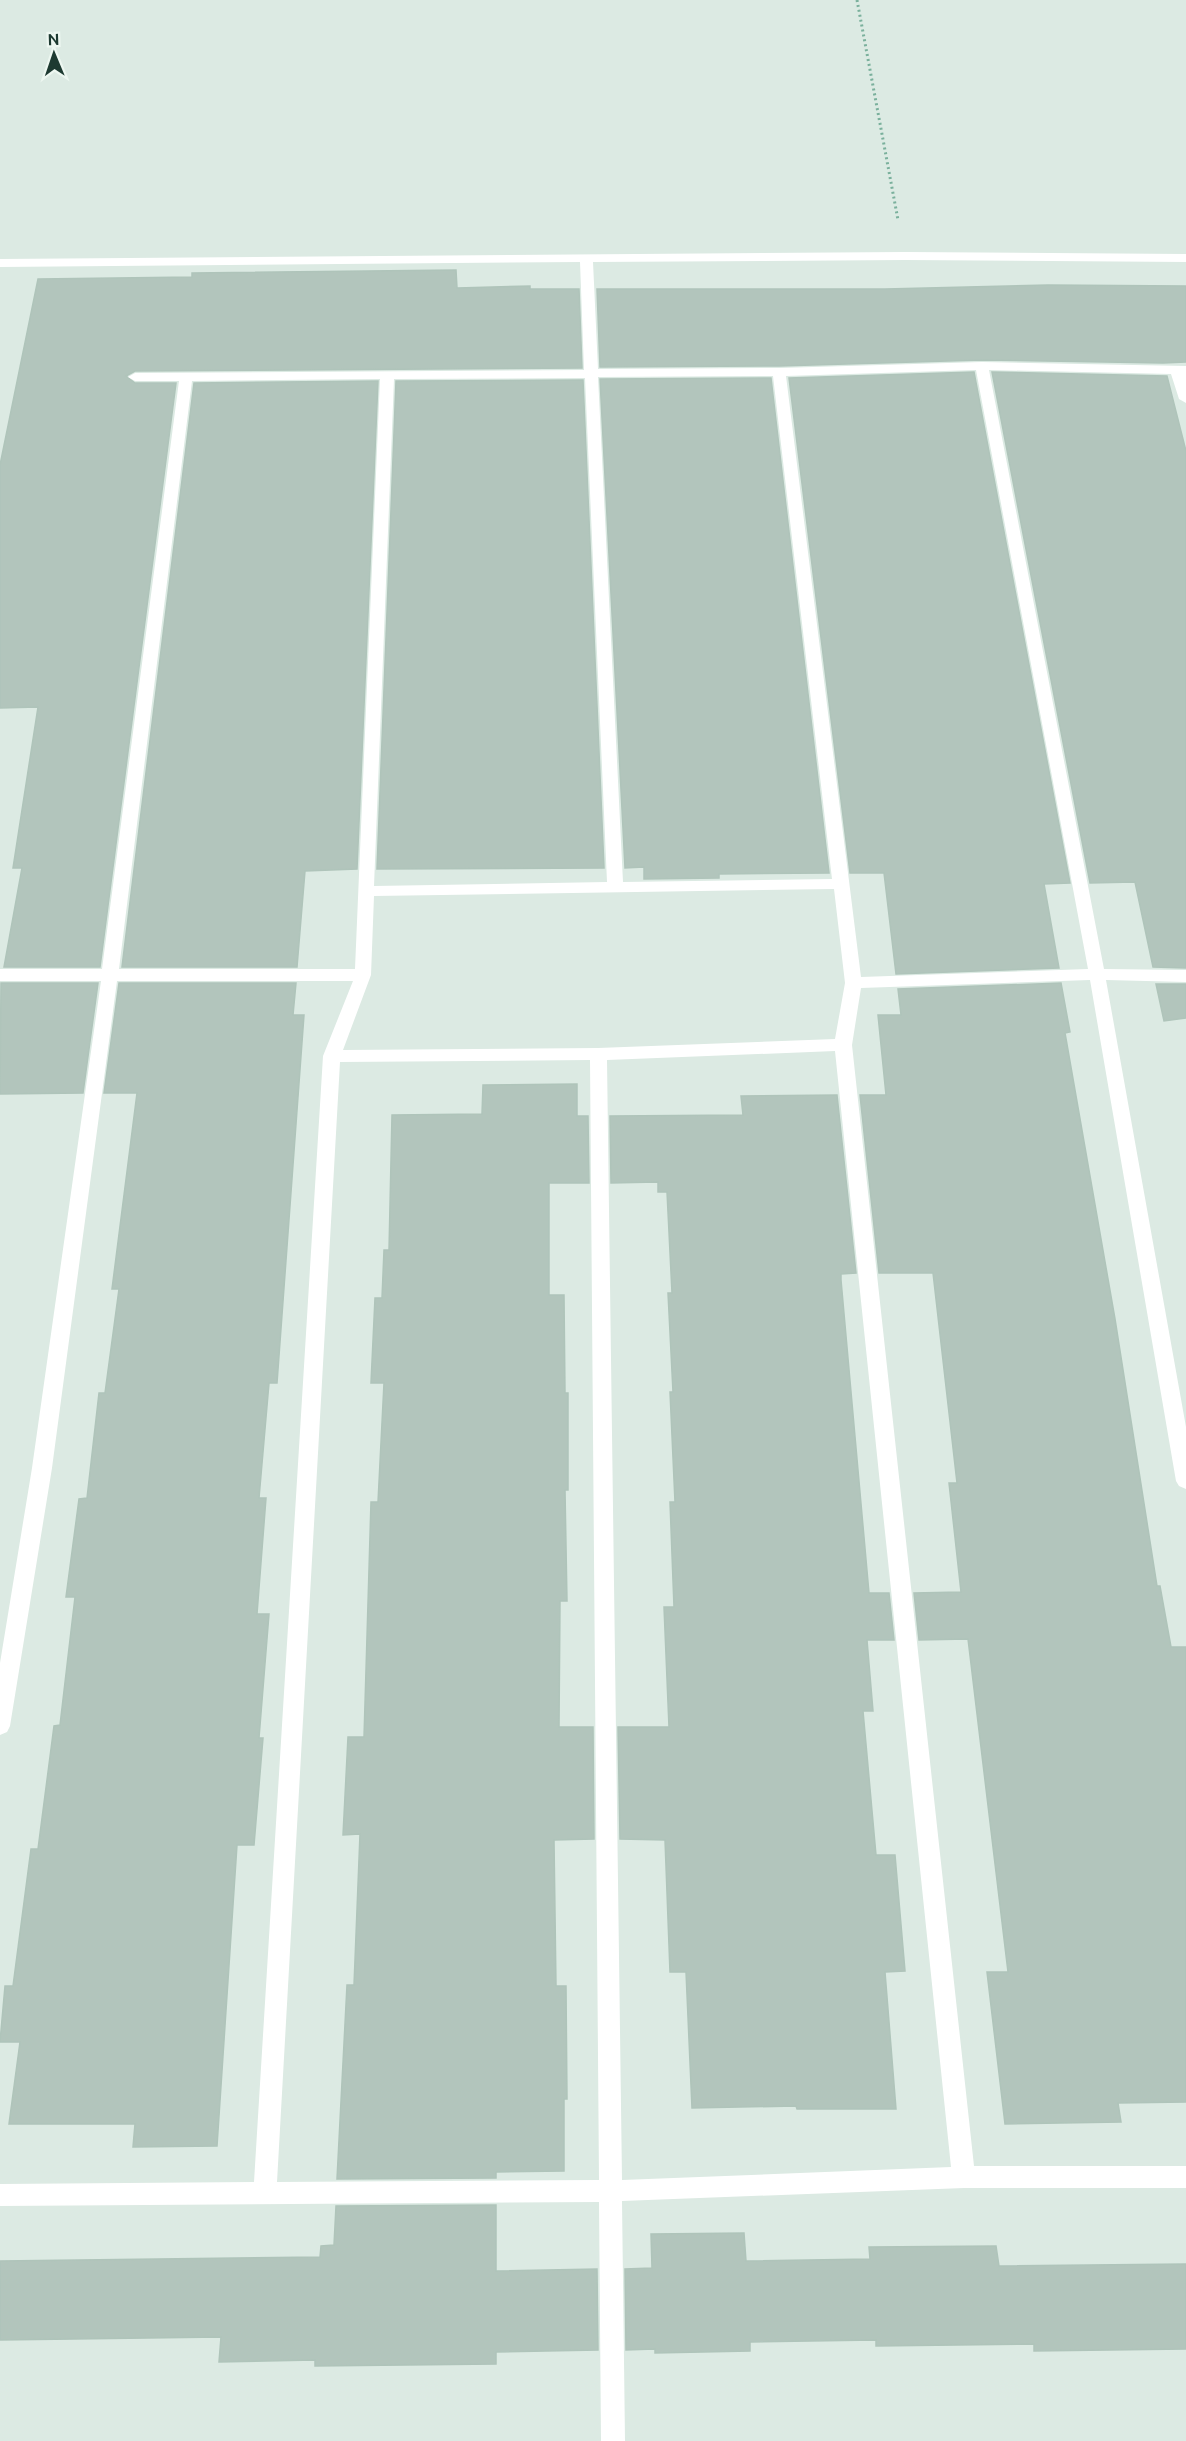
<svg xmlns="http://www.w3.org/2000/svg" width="1186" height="2441" font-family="Ubuntu,sans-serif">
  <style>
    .building { fill: #b2c5bc; stroke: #afc4ba; stroke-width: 1.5 }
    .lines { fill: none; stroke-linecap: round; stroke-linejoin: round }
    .path { stroke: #7ab09c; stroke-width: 3; stroke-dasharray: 2 3; stroke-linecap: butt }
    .minor { fill: #fff; fill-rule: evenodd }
  </style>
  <rect width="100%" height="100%" fill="#dceae3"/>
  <g class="building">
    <path d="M 456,270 L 457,288 L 530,286 L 530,289 L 579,289 L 582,368 L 135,371 L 126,376 L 135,383 L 176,383 L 100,967 L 4,967 L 22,868 L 13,868 L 38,707 L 0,708 L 0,465 L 38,279 L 192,277 L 192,273 Z"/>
    <path d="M 1048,285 L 1186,286 L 1186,362 L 1163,363 L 982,360 L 779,366 L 600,367 L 597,289 L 885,289 Z"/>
    <path d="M 974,372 L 1070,883 L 1044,884 L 1059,968 L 896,974 L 884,873 L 850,873 L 789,378 Z"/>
    <path d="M 992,372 L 1167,376 L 1186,451 L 1186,968 L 1153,967 L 1135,882 L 1090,883 Z"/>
    <path d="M 771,378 L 829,873 L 719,874 L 719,878 L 644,879 L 644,867 L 625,868 L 600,379 Z"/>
    <path d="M 583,380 L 604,868 L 377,869 L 396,381 Z"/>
    <path d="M 378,381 L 357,869 L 305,871 L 297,967 L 122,967 L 194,383 Z"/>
    <path d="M 1,983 L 98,983 L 83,1093 L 0,1094 Z"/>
    <path d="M 119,983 L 296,983 L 293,1015 L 304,1015 L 277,1383 L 269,1383 L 259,1498 L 266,1498 L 257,1614 L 269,1614 L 259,1738 L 263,1738 L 254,1845 L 237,1845 L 217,2146 L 133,2147 L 135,2124 L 9,2124 L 20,2042 L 0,2042 L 5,1986 L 13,1986 L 31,1849 L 38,1849 L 54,1726 L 60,1725 L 75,1597 L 66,1597 L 79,1499 L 87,1498 L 99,1393 L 105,1393 L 119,1289 L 112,1289 L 137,1093 L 104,1093 Z"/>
    <path d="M 1061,983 L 1070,1032 L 1065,1033 L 1115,1319 L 1157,1586 L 1160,1586 L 1171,1647 L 1186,1647 L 1186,2102 L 1118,2103 L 1121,2122 L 1005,2124 L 987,1972 L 1008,1972 L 968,1639 L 919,1640 L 914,1593 L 961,1592 L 949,1483 L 957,1483 L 933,1273 L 879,1273 L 860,1095 L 886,1095 L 878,1015 L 901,1015 L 898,989 Z"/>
    <path d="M 1156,984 L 1186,984 L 1186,1018 L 1164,1021 Z"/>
    <path d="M 577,1084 L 577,1116 L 588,1116 L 589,1183 L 549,1183 L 549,1295 L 564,1295 L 565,1393 L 568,1393 L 568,1490 L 565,1490 L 567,1601 L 560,1601 L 559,1727 L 593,1727 L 594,1839 L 554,1840 L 556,1986 L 566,1986 L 567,2099 L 564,2099 L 564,2171 L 496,2172 L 496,2178 L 337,2179 L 347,1985 L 354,1985 L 360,1834 L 343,1835 L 348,1737 L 364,1737 L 371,1502 L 378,1502 L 384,1383 L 371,1383 L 375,1298 L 382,1298 L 384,1250 L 389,1250 L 392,1115 L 482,1114 L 483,1085 Z"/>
    <path d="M 837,1095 L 856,1273 L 841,1274 L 841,1280 L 869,1593 L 889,1593 L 894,1640 L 867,1640 L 873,1711 L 863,1711 L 876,1855 L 895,1855 L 905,1971 L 885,1972 L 896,2109 L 797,2109 L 796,2106 L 692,2108 L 686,1972 L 670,1972 L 665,1840 L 620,1839 L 618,1727 L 669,1727 L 664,1607 L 674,1607 L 670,1502 L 675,1502 L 670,1392 L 673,1392 L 668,1293 L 672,1293 L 667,1192 L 658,1192 L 658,1182 L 611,1183 L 610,1116 L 743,1115 L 741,1096 Z"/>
    <path d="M 496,2205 L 496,2271 L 597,2269 L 598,2350 L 496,2352 L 496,2364 L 315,2366 L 315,2360 L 219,2362 L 221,2337 L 0,2340 L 0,2261 L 320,2257 L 321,2246 L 334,2245 L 336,2206 Z"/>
    <path d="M 744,2233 L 746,2261 L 870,2259 L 869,2247 L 996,2246 L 999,2266 L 1186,2264 L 1186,2349 L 1034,2351 L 1034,2344 L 876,2346 L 876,2340 L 750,2342 L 750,2351 L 655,2353 L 655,2349 L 626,2350 L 625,2269 L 652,2268 L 651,2234 Z"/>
  </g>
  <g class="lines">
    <path class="path" d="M 857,0 L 898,220"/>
    <path class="minor" d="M 905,252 L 1186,254 L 1186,262 L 905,260 L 593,262 L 598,369 L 779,368 L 982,362 L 1186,366 L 1186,403 L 1179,399 L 1171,374 L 989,370 L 1104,969 L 1186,970 L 1186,982 L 1106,980 L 1186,1427 L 1186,1489 L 1179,1486 L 1176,1481 L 1090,980 L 861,988 L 852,1045 L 974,2166 L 1186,2166 L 1186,2188 L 964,2188 L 622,2201 L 625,2441 L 601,2441 L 599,2202 L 0,2206 L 0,2184 L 254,2182 L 323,1056 L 353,981 L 117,981 L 52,1468 L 10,1726 L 7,1732 L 0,1735 L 0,1663 L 32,1468 L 101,981 L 0,981 L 0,969 L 102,969 L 179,381 L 135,381 L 128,377 L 135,373 L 584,370 L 580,262 L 0,267 L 0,259 ZM 976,370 L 1088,969 L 861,977 L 786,376 ZM 773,376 L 832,879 L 623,882 L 598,377 ZM 585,378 L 607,882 L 374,886 L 394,379 ZM 380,379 L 355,969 L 119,969 L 192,381 ZM 834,889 L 845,983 L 835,1039 L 598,1048 L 343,1050 L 371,975 L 374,896 ZM 835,1051 L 951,2167 L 622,2180 L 607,1060 ZM 590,1060 L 599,2180 L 277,2182 L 340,1062 Z"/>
  </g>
  <g transform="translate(54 54) rotate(358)" stroke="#edf7f1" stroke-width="4.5" paint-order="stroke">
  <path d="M0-4.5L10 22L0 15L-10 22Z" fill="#1d3a31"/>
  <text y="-9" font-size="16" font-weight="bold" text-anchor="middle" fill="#1d3a31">N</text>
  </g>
</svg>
